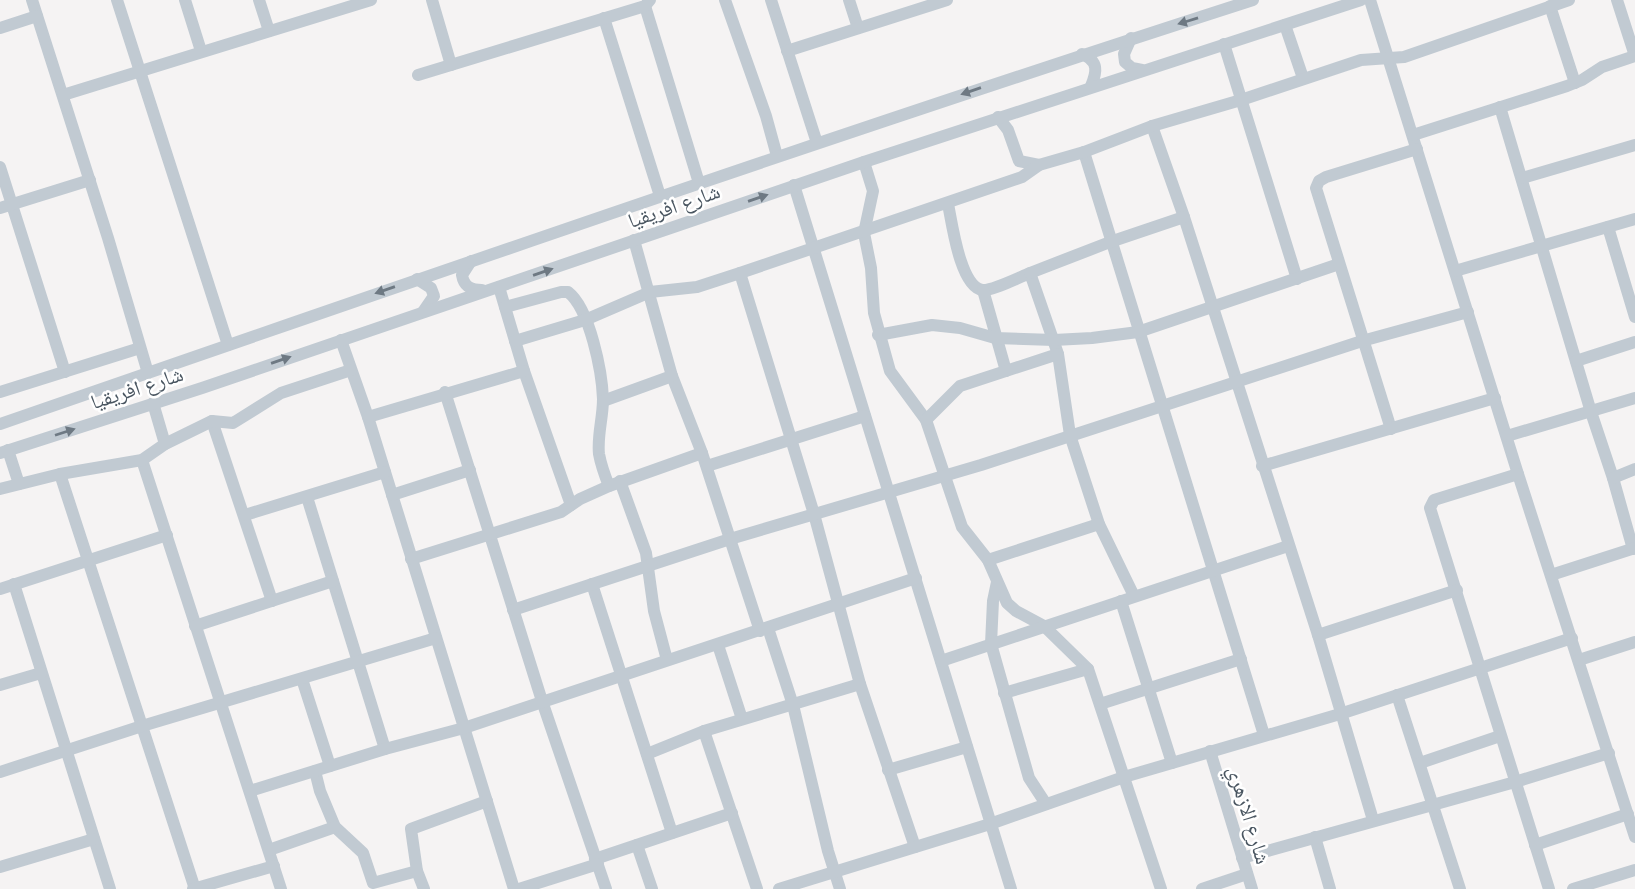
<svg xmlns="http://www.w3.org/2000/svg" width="1635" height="889" font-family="Lato,'Noto Naskh Arabic',sans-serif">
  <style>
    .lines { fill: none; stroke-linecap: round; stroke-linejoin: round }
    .minor { stroke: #c1cad2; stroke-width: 12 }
    .oneway { fill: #6e7983 }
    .labels { text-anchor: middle; stroke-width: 5; stroke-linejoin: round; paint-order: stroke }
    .street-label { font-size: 21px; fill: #4a5661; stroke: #fff }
  </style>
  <rect width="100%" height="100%" fill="#f5f3f3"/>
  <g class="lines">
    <g class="minor">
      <path d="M 32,0 L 108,238 L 148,373"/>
      <path d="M 117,0 L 228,345"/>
      <path d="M 185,0 L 201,51"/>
      <path d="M 259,0 L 269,31"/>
      <path d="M 432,0 L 451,65"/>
      <path d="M 725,0 L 766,116 L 777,156"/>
      <path d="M 771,0 L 817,143"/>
      <path d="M 849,0 L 858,28"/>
      <path d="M 1370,0 L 1518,474 L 1635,837"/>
      <path d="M 1617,0 L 1635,56"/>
      <path d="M 645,6 L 699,183"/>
      <path d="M 1550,6 L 1575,83"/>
      <path d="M 604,18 L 660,196"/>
      <path d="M 1285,25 L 1303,78"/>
      <path d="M 0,28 L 37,16"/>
      <path d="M 1131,38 L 1124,54 L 1125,62 L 1132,68 L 1142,70"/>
      <path d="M 1224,44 L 1297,279"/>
      <path d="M 787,51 L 947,0"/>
      <path d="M 1082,54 C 1099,61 1097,72 1091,86"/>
      <path d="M 418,75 L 645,6 L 650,0"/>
      <path d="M 63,95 L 371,0"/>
      <path d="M 1500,107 L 1591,412 L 1613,478 L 1633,549"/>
      <path d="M 998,117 L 1008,130 L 1019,161 L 1039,165"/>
      <path d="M 1152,126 L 1184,217 L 1318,635 L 1373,820"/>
      <path d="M 1413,135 L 1567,86 L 1582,80 L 1602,67 L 1635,56"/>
      <path d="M 1084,152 L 1264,735"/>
      <path d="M 864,162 L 873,191 L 864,233 L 871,268 L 874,313 L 890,371 L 926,420 L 962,527 L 988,560 L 1007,603 L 1016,611 L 1044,626 L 1088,669 L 1161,889"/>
      <path d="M 0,167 L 65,372"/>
      <path d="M 1522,178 L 1635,145"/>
      <path d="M 794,185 L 1011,889"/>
      <path d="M 948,204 C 952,223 960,286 982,290 C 992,291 1020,277 1030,273 L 1058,354 L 1070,435 L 1099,524 L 1134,596"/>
      <path d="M 0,208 L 90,180"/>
      <path d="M 1608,227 L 1635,317"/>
      <path d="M 634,240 L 672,376 L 702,453 L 760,631"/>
      <path d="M 471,261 L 462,275 C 464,287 471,290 482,290"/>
      <path d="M 1455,271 L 1635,219"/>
      <path d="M 740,273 L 814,514 L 860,684 L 915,847"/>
      <path d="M 1030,273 L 1110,242 L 1184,217"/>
      <path d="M 417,279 L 431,288 L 434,296 L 423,312"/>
      <path d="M 499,287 L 524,371 L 571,505"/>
      <path d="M 983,290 L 1006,371"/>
      <path d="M 505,307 L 561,292 L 568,292 C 590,309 602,372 603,399 C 603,418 597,436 599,454 C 601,465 605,476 609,486"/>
      <path d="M 878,335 L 932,325 L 960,328 L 995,338 L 1054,340 L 1092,338 L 1138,332 L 1339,264"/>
      <path d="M 341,340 L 368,417 L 514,889"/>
      <path d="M 515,341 L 585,320 L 650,292 L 697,287 L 740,273 L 1022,177 L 1039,165 L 1084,152 L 1152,126 L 1241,100 L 1361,60 L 1404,57 L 1569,0"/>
      <path d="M 1576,361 L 1635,342"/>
      <path d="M 0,392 L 140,348"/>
      <path d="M 445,392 L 542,701 L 606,889"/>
      <path d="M 603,401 L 672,376"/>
      <path d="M 153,403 L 165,444"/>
      <path d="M 368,417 L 524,371"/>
      <path d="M 926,420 L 960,386 L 1058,354"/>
      <path d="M 212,421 L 272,601"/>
      <path d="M 0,424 C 417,280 833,135 1253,0"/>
      <path d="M 1391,429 L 1316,188 L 1319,181 L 1326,177 L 1417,149"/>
      <path d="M 1507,436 L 1635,398"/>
      <path d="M 8,450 L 19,484"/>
      <path d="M 0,453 L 202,388 L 864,162 L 1361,0"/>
      <path d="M 142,460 L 281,889"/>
      <path d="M 707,466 L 865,416"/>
      <path d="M 1262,466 L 1495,398"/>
      <path d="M 60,474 L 195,889"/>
      <path d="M 1518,474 L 1434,500 L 1430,508 L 1549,889"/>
      <path d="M 1613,478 L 1635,469"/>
      <path d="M 620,481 L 646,553 L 654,611 L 667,660"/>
      <path d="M 0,489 L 60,474 L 142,460 L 165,444 L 212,421 L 233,423 L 281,393 L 351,370"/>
      <path d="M 392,495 L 470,470"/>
      <path d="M 307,497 L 385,749"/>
      <path d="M 245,515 L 385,472"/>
      <path d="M 411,559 L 561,512 L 580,499 L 609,486 L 702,453"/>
      <path d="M 988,560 L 1099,524"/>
      <path d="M 1551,575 L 1635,548"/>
      <path d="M 997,582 L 993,601 L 991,644 L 1029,778 L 1046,804"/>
      <path d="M 14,584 L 110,889"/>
      <path d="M 592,584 L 672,833"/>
      <path d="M 0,589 L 167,535"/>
      <path d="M 1121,601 L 1172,763"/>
      <path d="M 513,610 L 730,539 L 981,465 L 1362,341 L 1468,312"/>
      <path d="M 195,626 L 333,581"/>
      <path d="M 768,628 L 793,705 L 828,851 L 840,889"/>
      <path d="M 1318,635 L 1457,590"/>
      <path d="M 718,645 L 742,719"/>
      <path d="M 1579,660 L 1635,642"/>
      <path d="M 941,661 L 1288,546"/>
      <path d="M 302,679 L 330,766"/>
      <path d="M 0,685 L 41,673"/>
      <path d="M 1004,693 L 1088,669"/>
      <path d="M 1397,695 L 1460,889"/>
      <path d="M 1100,704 L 1241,659"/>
      <path d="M 704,731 L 757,889"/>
      <path d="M 1210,751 L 1252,889"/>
      <path d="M 647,754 L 704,731 L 860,684"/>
      <path d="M 1420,763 L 1500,736"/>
      <path d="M 888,770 L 967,747"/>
      <path d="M 315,771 L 320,791 L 335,827 L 363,853 L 373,883 L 417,871"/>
      <path d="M 0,772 L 142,726 L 436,638"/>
      <path d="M 250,791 L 385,749 L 464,728 L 916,578"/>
      <path d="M 1315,837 L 1330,889"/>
      <path d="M 637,845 L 652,889"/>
      <path d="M 1535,845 L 1628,814"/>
      <path d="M 269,850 L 335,827"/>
      <path d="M 1242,858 L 1515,782 L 1609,753"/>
      <path d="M 595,859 L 732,813"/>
      <path d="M 0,867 L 94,839"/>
      <path d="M 193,889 L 274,866"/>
      <path d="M 424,889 L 417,871 L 411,829 L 487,801"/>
      <path d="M 519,889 L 598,864"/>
      <path d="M 779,889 L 990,824 L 1124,777 L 1340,714 L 1572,638"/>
      <path d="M 1202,889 L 1247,874"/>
      <path d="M 1573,889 L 1635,870"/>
    </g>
  </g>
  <defs><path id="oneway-solid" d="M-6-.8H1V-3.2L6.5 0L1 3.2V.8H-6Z" transform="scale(1.75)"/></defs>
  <g class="oneway">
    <use href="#oneway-solid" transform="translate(1188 21) rotate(163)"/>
    <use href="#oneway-solid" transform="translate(971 91) rotate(161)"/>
    <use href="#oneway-solid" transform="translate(758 198) rotate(-19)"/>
    <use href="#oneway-solid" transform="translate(543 272) rotate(-19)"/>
    <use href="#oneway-solid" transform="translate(385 290) rotate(161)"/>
    <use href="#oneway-solid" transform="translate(281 360) rotate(-19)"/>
    <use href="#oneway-solid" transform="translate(65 432) rotate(-18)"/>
  </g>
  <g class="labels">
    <g class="street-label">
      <text transform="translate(674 206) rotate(-19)" y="7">شارع افريقيا</text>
      <text transform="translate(137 388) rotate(-18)" y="7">شارع افريقيا</text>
      <text transform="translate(1249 815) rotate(73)" y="7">شارع الازهري</text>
    </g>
  </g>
</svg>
